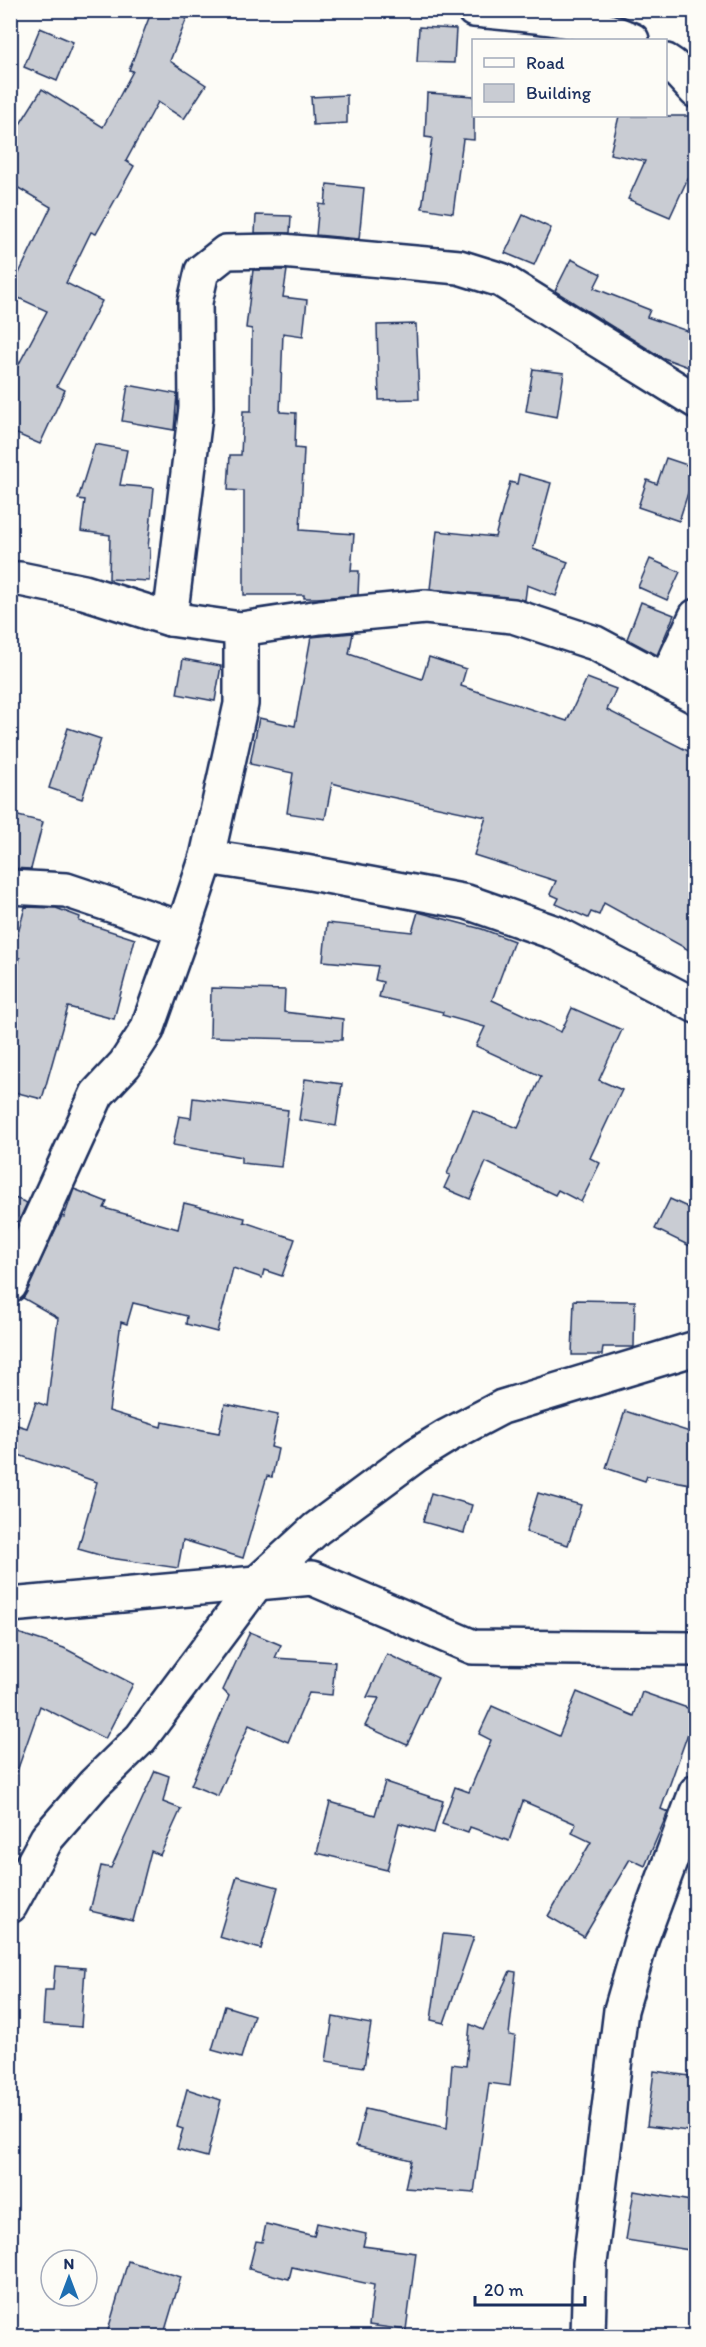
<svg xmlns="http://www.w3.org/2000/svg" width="706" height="2347" font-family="Itim,sans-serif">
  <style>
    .building { fill: #c9ccd3; stroke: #1b2f5e; stroke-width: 1.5 }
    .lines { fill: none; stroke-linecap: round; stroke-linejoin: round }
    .minor-casing { stroke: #1b2f5e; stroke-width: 38 }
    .minor { stroke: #fdfcf7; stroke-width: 33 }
  </style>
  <rect width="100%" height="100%" fill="#fdfcf7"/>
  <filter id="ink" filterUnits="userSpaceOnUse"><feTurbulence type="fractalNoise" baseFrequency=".0167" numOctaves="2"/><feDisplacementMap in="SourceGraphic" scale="12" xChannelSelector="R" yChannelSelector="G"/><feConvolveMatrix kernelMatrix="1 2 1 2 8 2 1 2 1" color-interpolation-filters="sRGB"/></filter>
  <g filter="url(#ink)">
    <g class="building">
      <path d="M 152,10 L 190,10 L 170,61 L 206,85 L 184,119 L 158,102 L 126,161 L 134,166 L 96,234 L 91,232 L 66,283 L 102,301 L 57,386 L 65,390 L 40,444 L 10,431 L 10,381 L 47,311 L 10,294 L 10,292 L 51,207 L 10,183 L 10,140 L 42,89 L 103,127 L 133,71 L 129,70 Z"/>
      <path d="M 419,27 L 456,29 L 454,63 L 417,62 Z"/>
      <path d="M 40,28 L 73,42 L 57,81 L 24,67 Z"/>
      <path d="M 427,93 L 474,96 L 474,140 L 463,139 L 453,213 L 422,208 L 432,138 L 425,137 Z"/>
      <path d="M 347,95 L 347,123 L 313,125 L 311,97 Z"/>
      <path d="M 619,116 L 696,116 L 696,182 L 688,178 L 670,217 L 628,199 L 645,161 L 610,154 Z"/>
      <path d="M 327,184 L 364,188 L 359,239 L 316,235 L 319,204 L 325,205 Z"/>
      <path d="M 256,215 L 291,216 L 290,233 L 255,233 Z"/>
      <path d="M 523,215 L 551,228 L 534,265 L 505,253 Z"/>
      <path d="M 571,259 L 601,274 L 594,288 L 650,310 L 647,317 L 696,334 L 696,370 L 661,357 L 555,291 Z"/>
      <path d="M 253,270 L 287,270 L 283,297 L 307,300 L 303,336 L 283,333 L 280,412 L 296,413 L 295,448 L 304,449 L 300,530 L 354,534 L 351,571 L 359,571 L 358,595 L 317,598 L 304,598 L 304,595 L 244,595 L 244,491 L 228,490 L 230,455 L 241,455 L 243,411 L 251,411 L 252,329 L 246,328 Z"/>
      <path d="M 416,324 L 419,399 L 379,400 L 377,325 Z"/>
      <path d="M 533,369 L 564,373 L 557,417 L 526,411 Z"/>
      <path d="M 128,385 L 177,394 L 174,430 L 122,421 Z"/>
      <path d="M 95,444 L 127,450 L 120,485 L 154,488 L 148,548 L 150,548 L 149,581 L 109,579 L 110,535 L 81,531 L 85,500 L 78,499 Z"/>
      <path d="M 666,458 L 696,468 L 679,521 L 638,507 L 647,480 L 657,484 Z"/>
      <path d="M 519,474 L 551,483 L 533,549 L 568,562 L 556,596 L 527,585 L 525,600 L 430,589 L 437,531 L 495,537 L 510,482 L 517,484 Z"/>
      <path d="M 650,559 L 680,572 L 667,600 L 638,587 Z"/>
      <path d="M 641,602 L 674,615 L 657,655 L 627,639 Z"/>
      <path d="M 353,633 L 349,654 L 422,679 L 429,657 L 466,669 L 461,686 L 567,721 L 587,678 L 616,689 L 607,710 L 696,755 L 696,954 L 604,903 L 599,915 L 591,912 L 588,918 L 556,904 L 559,898 L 550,894 L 556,881 L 474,855 L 486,817 L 362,791 L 332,783 L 325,819 L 287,813 L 293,773 L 250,764 L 259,718 L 295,726 L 311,637 Z"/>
      <path d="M 183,659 L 221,666 L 215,701 L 177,694 Z"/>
      <path d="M 68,728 L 101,739 L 82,799 L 49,788 Z"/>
      <path d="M 10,814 L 43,822 L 31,869 L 10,868 Z"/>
      <path d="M 25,907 L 56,908 L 80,917 L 79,921 L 135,939 L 114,1019 L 68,1007 L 42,1099 L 10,1091 L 10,993 L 20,958 L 12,956 Z"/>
      <path d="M 418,912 L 482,929 L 514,941 L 492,1000 L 561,1032 L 572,1008 L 622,1030 L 599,1080 L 622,1090 L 590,1158 L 600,1163 L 581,1202 L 558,1190 L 555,1195 L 486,1162 L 470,1199 L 444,1188 L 450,1175 L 447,1174 L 473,1110 L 518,1128 L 541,1076 L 476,1046 L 485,1027 L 442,1015 L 443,1012 L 379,997 L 383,982 L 375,980 L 378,966 L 323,961 L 327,923 L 412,932 Z"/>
      <path d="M 211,988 L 285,990 L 284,1012 L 343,1019 L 342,1040 L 210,1037 Z"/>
      <path d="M 305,1079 L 342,1084 L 336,1126 L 299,1120 Z"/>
      <path d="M 193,1098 L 288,1110 L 281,1167 L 241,1163 L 241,1157 L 173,1145 L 179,1116 L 191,1118 Z"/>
      <path d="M 74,1189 L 107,1202 L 104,1208 L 178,1229 L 184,1203 L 245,1218 L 244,1222 L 295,1239 L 282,1276 L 264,1270 L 262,1278 L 233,1268 L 217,1332 L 186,1324 L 187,1316 L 133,1303 L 127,1324 L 121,1322 L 109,1411 L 161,1427 L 162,1422 L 219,1433 L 225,1404 L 278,1415 L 271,1447 L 278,1449 L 272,1477 L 267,1476 L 243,1558 L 183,1540 L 178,1568 L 110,1558 L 78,1549 L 97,1482 L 10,1452 L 10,1443 L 17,1425 L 27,1428 L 36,1402 L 47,1406 L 58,1318 L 23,1298 L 62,1216 L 64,1217 Z"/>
      <path d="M 10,1196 L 27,1203 L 13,1233 L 10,1233 Z"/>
      <path d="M 670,1199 L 696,1211 L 696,1249 L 655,1229 Z"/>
      <path d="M 574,1300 L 635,1301 L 634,1347 L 603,1347 L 602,1355 L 572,1355 Z"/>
      <path d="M 625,1411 L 696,1434 L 696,1485 L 647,1476 L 645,1481 L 606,1468 Z"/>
      <path d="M 431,1493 L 472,1505 L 464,1533 L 423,1522 Z"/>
      <path d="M 538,1493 L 581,1505 L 568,1545 L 526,1532 Z"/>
      <path d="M 250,1632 L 281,1645 L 275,1658 L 335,1662 L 332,1695 L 309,1693 L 288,1742 L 249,1725 L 218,1796 L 191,1785 L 229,1696 L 223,1690 Z"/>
      <path d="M 18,1633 L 64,1648 L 133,1684 L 105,1739 L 40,1706 L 15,1777 L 10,1776 L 10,1654 Z"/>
      <path d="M 387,1654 L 438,1678 L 407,1745 L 365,1726 L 379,1698 L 367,1697 Z"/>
      <path d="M 577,1692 L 634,1716 L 642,1692 L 696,1711 L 661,1809 L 668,1812 L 645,1866 L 630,1859 L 584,1937 L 548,1916 L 591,1842 L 572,1833 L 576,1824 L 523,1801 L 509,1841 L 470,1827 L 468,1833 L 442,1824 L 455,1787 L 469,1792 L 491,1740 L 479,1734 L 492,1706 L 559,1736 Z"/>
      <path d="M 155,1771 L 169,1776 L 163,1802 L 181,1809 L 160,1855 L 151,1851 L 133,1921 L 90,1911 L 101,1866 L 111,1868 Z"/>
      <path d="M 385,1782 L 443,1801 L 434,1833 L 399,1823 L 387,1870 L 317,1853 L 330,1802 L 375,1815 Z"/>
      <path d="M 237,1876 L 278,1887 L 261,1949 L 219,1937 Z"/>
      <path d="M 443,1934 L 474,1937 L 444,2023 L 431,2020 Z"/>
      <path d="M 55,1966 L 85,1968 L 81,2027 L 43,2024 L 45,1990 L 53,1990 Z"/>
      <path d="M 510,1971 L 516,1972 L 509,2035 L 515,2036 L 510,2086 L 489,2083 L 474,2193 L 405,2188 L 411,2160 L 356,2146 L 365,2109 L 447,2128 L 452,2064 L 466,2066 L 470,2024 L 483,2030 Z"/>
      <path d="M 225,2006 L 254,2015 L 241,2058 L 212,2050 Z"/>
      <path d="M 333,2017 L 371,2024 L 364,2067 L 326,2061 Z"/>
      <path d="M 654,2071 L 696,2077 L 696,2132 L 647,2126 Z"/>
      <path d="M 187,2089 L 221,2100 L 207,2157 L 177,2149 L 183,2129 L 177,2127 Z"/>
      <path d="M 634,2191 L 696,2202 L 696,2251 L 626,2240 Z"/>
      <path d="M 317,2223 L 366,2234 L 363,2246 L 416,2253 L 406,2330 L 369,2325 L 374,2285 L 292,2267 L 289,2279 L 249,2269 L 256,2241 L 262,2242 L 266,2224 L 314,2236 Z"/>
      <path d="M 128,2261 L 181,2277 L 163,2337 L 106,2337 Z"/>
    </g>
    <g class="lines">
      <defs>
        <g id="minor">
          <path d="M 474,10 C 528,15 582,18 632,40"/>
          <path d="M 666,61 L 672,65 L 696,91"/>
          <path d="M 10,579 L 20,579 L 84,592 L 170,619 L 241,629 L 320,617 L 425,607 L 513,616 L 595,643 L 696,697"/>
          <path d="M 170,619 L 196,408 L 195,302 L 202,271 L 226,252 L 282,251 L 459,267 L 501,280 L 696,401"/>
          <path d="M 666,680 L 696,616"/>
          <path d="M 207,857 L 305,872 L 467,902 L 556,933 L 696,1006"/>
          <path d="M 10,887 L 66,890 L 183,929"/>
          <path d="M 10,1285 L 97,1094 L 125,1064 L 147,1030 L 183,929 L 207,857 L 241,704 L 241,629"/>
          <path d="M 10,1605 L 312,1578 L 473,1647 L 696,1649"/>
          <path d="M 10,1906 L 47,1838 L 94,1784 L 141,1738 L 256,1584 L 316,1529 L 416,1455 L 447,1436 L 502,1407 L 696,1348"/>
          <path d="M 588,2336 L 590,2263 L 621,2010 L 642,1937 L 696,1792"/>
        </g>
      </defs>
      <use href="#minor" class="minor-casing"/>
      <use href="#minor" class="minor"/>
    </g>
  </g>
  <rect width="706" height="2347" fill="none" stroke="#fdfcf7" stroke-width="36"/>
  <rect x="18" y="18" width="670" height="2311" fill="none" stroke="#1b2f5e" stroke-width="2" filter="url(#ink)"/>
  <rect x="472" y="39" width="195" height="78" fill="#fdfcf7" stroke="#a3aaba" stroke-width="1.5"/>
  <rect x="484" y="58" width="30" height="9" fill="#fdfcf7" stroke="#a3aaba" stroke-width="1.5"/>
  <text x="526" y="69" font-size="18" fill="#1b2f5e">Road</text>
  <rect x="484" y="84" width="30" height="18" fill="#c9ccd3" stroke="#a3aaba" stroke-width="1.5"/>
  <text x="526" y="99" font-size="18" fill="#1b2f5e">Building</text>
  <g transform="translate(69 2278)"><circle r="28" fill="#fdfcf7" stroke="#a3aaba" stroke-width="1.5"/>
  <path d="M0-4.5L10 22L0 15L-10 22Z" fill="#1f6fb2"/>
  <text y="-9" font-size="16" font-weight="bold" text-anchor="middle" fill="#1b2f5e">N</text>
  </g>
  <path d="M475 2296v9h110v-9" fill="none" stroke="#1b2f5e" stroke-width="3"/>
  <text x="484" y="2296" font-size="18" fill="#1b2f5e" stroke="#fdfcf7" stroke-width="4.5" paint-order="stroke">20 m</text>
</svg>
